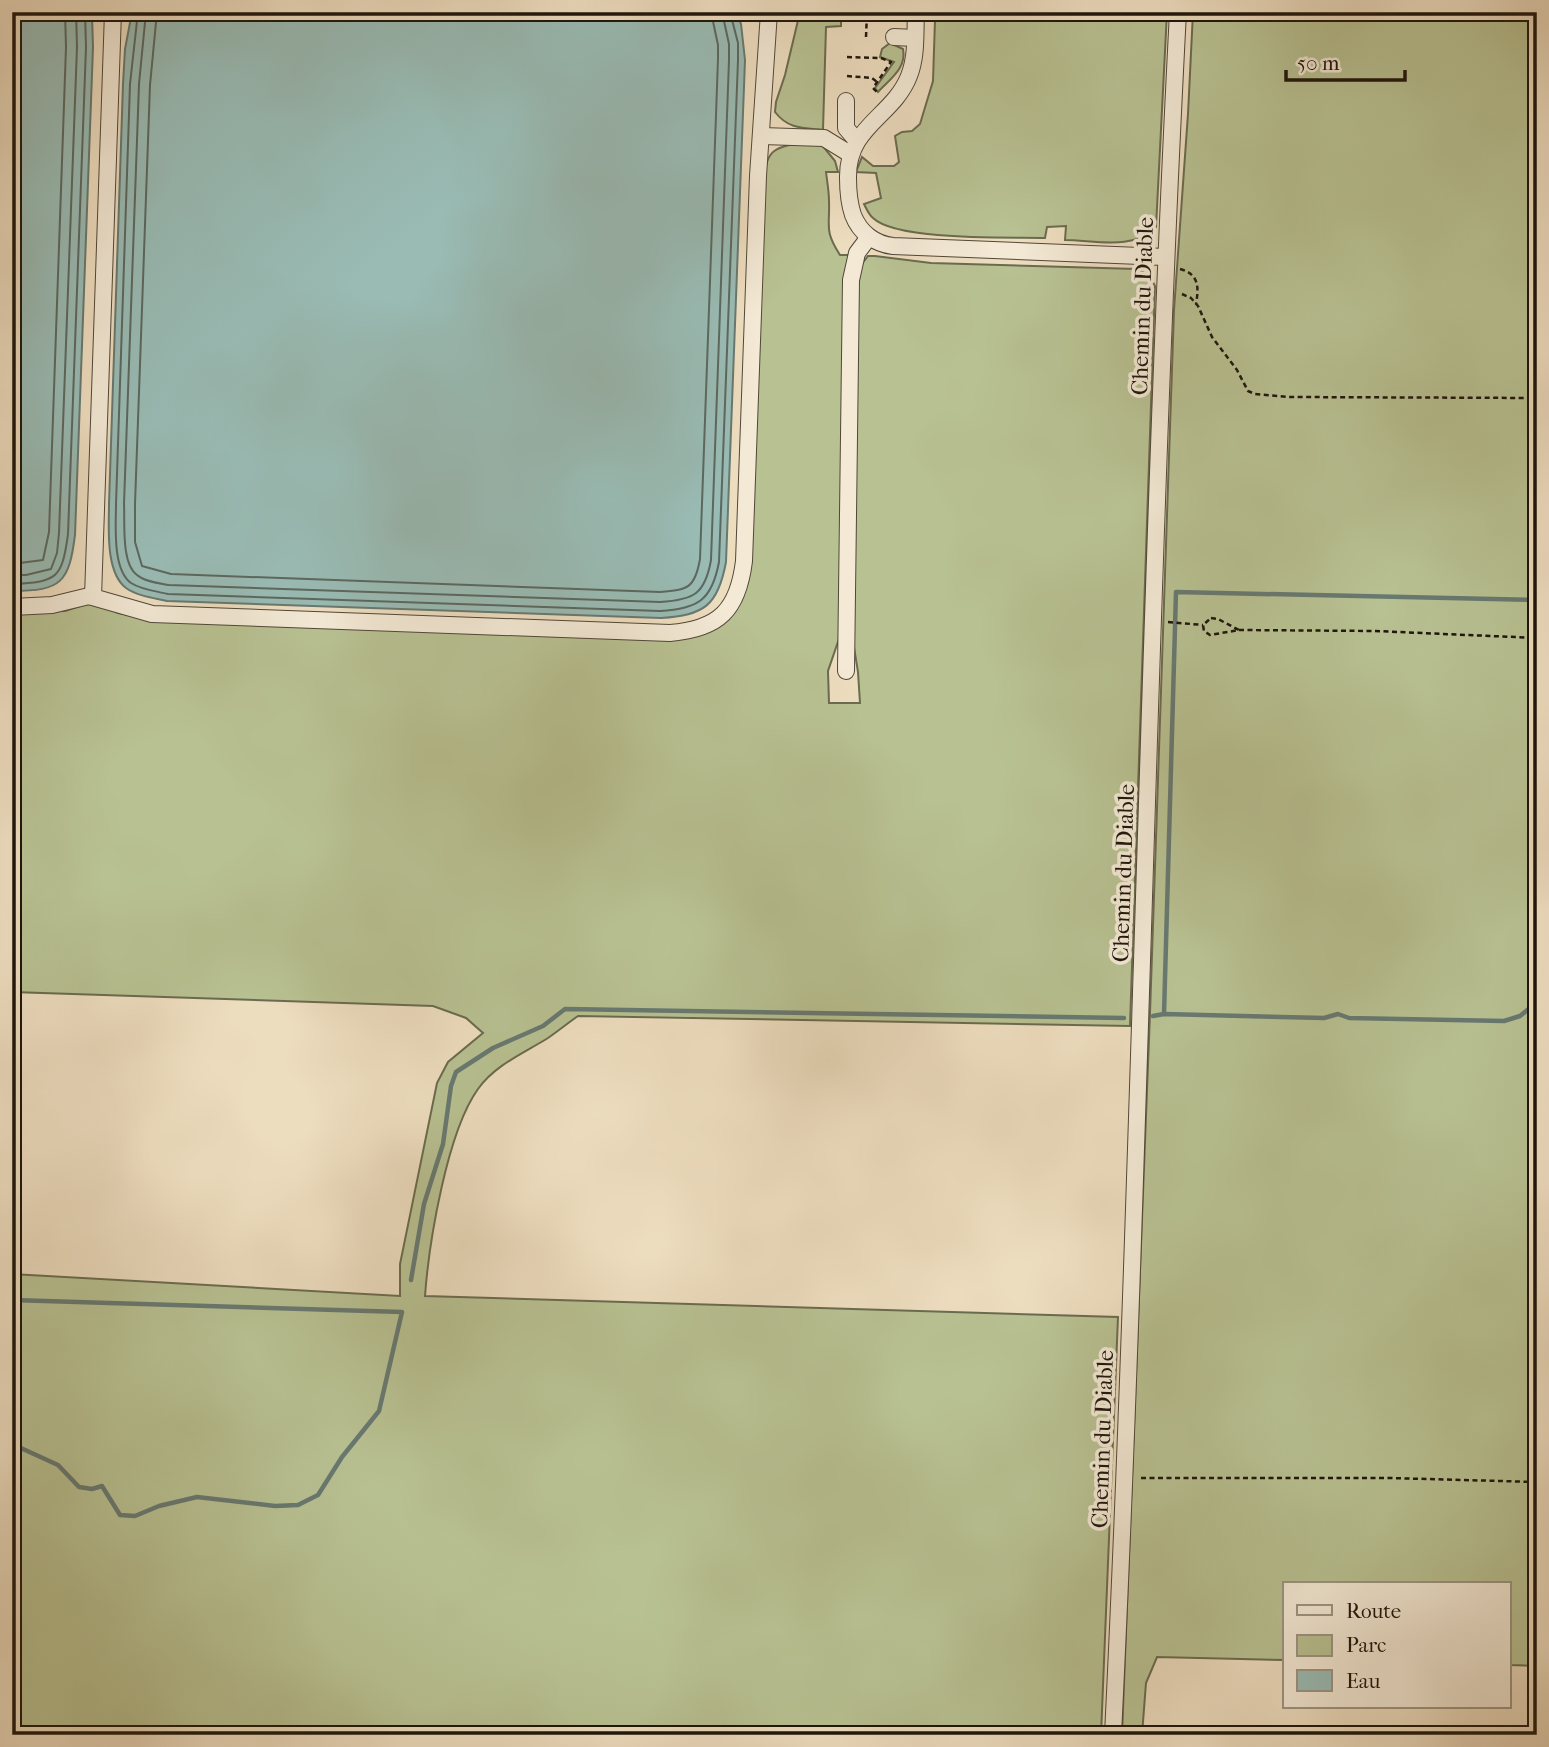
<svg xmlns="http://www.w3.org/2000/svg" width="1549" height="1747" font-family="'IM FELL French Canon',serif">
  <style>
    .green { fill: #b8c192; stroke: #6a6b4f; stroke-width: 2 }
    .water { fill: #99bbb4; stroke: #677971; stroke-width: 2 }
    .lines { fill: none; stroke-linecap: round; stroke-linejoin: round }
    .shore { stroke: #5b6860; stroke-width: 2 }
    .stream { stroke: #677971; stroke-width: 4.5 }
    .minor-casing { stroke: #514739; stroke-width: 18 }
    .path { stroke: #1d150c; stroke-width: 2.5; stroke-dasharray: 5 3.5; stroke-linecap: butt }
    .minor { stroke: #f3e9d5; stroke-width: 16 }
    .labels { text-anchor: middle; stroke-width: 7; stroke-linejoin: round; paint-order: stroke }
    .street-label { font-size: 23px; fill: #1d150c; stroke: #f3e9d5 }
  </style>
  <rect width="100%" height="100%" fill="#edddbf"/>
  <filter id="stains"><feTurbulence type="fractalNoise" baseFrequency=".00286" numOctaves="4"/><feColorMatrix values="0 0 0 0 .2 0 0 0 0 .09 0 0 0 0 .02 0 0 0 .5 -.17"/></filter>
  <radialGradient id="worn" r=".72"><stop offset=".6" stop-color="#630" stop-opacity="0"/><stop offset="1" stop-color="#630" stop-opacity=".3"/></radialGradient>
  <g class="green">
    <path d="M 800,12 L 836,12 L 841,16 L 841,26 L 826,27 L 823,130 C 803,128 788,129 775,112 L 776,102 L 785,75 Z"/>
    <path d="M 925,12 L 1167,12 L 1156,227 C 1134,251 1094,240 1065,240 L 1066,226 L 1047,227 L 1045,238 C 1009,237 897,241 873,218 C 869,215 866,208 864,204 L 881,198 L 876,173 L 856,172 L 862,157 L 873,166 L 894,166 L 899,162 L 895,136 L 902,132 L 912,131 L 920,124 L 933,81 L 935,20 L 925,17 Z"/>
    <path d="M 1193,12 L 1537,12 L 1537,1666 L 1509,1665 L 1509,1584 L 1285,1584 L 1285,1660 L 1157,1657 L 1146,1683 L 1142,1735 L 1122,1735 L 1150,1013 L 1174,310 L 1188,114 Z"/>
    <path d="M 890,43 L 903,49 C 907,68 890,79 878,92 L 875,88 L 894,62 L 880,57 L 882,49 Z"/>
    <path d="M 802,142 L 822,145 L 835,161 L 838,172 L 826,172 C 827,181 829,191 829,201 C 830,227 824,230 840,255 L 849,255 L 841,633 L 828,671 L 829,703 L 860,703 L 858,672 L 853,641 L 858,269 L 868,256 L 875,256 L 931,263 L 1137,269 L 1150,276 L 1155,286 L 1130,1026 L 578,1016 C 568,1023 558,1031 548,1038 C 524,1053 495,1065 478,1089 C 447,1132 429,1242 425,1296 L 1118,1317 L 1101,1735 L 12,1735 L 12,1274 L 400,1296 L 400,1264 L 437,1083 L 448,1062 L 483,1033 L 466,1018 L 433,1006 L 12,992 L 12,612 L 65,611 L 89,603 L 101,605 L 118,613 L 142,617 L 677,638 L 737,605 L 763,182 C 768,150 770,149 802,142 Z"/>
  </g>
  <g class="water">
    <path d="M 12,12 L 91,12 L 92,15 L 93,47 L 75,535 C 69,582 62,591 12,591 Z"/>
    <path d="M 132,12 L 736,12 L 741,24 L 745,60 L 726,562 C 718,606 704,615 661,618 L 167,601 C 154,598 137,596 126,588 C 105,572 109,527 109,504 L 123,84 L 125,49 Z"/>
  </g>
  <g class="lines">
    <g class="shore">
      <path d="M 138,12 L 130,84 L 116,504 C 116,525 112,569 131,583 C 142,590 156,591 168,594 L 660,611 C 698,609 712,600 719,562 L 738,60 L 738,43 L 730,12"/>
      <path d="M 146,12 L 139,84 L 124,504 C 125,522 121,564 137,575 C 145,582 159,583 169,585 L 660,602 C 694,600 705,594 711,560 L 729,60 L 729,44 L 722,12"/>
      <path d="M 157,12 L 150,85 L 135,504 L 135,542 L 142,566 L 171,574 L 660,592 C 688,590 695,588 700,559 L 718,59 L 718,45 L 711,12"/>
      <path d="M 12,564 L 43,560 L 49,532 L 66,47 L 65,12"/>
      <path d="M 12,575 L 26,575 L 51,569 L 57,553 L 59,533 L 77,47 L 76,12"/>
      <path d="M 12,584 C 57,582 62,579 68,534 L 86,47 L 85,12"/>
    </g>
    <g class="stream">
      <path d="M 1164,1014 L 1176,592 L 1537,600"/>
      <path d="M 1153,1016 L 1164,1014 L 1324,1018 L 1338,1014 L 1349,1018 L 1504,1021 L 1520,1016 L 1531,1007 L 1537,1009"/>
      <path d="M 411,1280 L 424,1204 L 443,1144 L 451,1086 L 456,1072 L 493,1048 L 543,1026 L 565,1009 L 1124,1018"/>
      <path d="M 12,1300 L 402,1312 L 379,1411 L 342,1457 L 318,1495 L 298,1505 L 275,1506 L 197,1497 L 159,1506 L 135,1516 L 120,1515 L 102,1486 L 92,1489 L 79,1487 L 58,1465 L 12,1444"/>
    </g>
    <defs>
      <g id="minor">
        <path d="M 916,12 C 915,33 917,56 909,76 C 893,117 847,126 848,178 C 848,191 849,203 853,215 C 860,233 875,244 893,246 L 1165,257"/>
        <path d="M 894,37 L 915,38"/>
        <path d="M 846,101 L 846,128 L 857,141"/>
        <path d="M 761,136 L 824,138 L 850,154"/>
        <path d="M 93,597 L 113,12"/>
        <path d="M 12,607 L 52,605 L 89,596 L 152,614 L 670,633 C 719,629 738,610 744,561 L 758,176 L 769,12"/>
        <path d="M 846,671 L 851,280 L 857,253 L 869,237"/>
        <path d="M 1113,1735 C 1141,1161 1148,586 1178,12"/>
      </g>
    </defs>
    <use href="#minor" class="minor-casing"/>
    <g class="path">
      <path d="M 866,37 L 867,12"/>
      <path d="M 847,57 L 881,58 L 891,62 L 873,88 L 878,93"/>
      <path d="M 847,76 L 872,78 L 877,82"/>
      <path d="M 1180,269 C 1199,274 1199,287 1196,304"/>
      <path d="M 1182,294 L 1191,298 L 1198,306 L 1212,337 L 1237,370 L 1248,391 L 1255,394 L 1289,397 L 1537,398"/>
      <path d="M 1211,618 L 1218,619 L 1239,630 L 1210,635 L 1204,631 L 1203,625 Z"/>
      <path d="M 1168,622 L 1203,625"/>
      <path d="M 1239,630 L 1375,631 L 1537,638"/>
      <path d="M 1141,1478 L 1390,1478 L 1537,1482"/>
    </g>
    <use href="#minor" class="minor"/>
  </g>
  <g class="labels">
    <g class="street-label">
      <text transform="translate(1142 306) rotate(-88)" y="8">Chemin du Diable</text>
      <text transform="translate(1123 873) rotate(-88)" y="8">Chemin du Diable</text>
      <text transform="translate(1102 1439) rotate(-88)" y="8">Chemin du Diable</text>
    </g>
  </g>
  <rect width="1549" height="1747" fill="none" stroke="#edddbf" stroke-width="42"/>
  <rect x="14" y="14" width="1521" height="1719" fill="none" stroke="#1d150c" stroke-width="3.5"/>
  <rect x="21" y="21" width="1507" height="1705" fill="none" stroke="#1d150c" stroke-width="2"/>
  <rect x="1283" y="1582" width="228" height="126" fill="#f3e9d5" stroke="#9d9485" stroke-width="2"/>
  <rect x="1297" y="1605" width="35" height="10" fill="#f3e9d5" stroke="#9d9485" stroke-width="2"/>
  <text x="1346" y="1618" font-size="21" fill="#1d150c">Route</text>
  <rect x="1297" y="1635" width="35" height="21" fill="#b8c192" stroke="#9d9485" stroke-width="2"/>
  <text x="1346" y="1652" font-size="21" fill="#1d150c">Parc</text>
  <rect x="1297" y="1670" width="35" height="21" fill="#99bbb4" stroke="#9d9485" stroke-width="2"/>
  <text x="1346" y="1688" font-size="21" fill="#1d150c">Eau</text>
  <path d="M1286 70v10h119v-10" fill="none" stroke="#1d150c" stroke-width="3.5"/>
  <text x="1297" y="70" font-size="21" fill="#1d150c" stroke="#f3e9d5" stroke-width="5" paint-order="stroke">50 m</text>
  <rect width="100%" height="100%" filter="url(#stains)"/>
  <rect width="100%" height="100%" fill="url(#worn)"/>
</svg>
